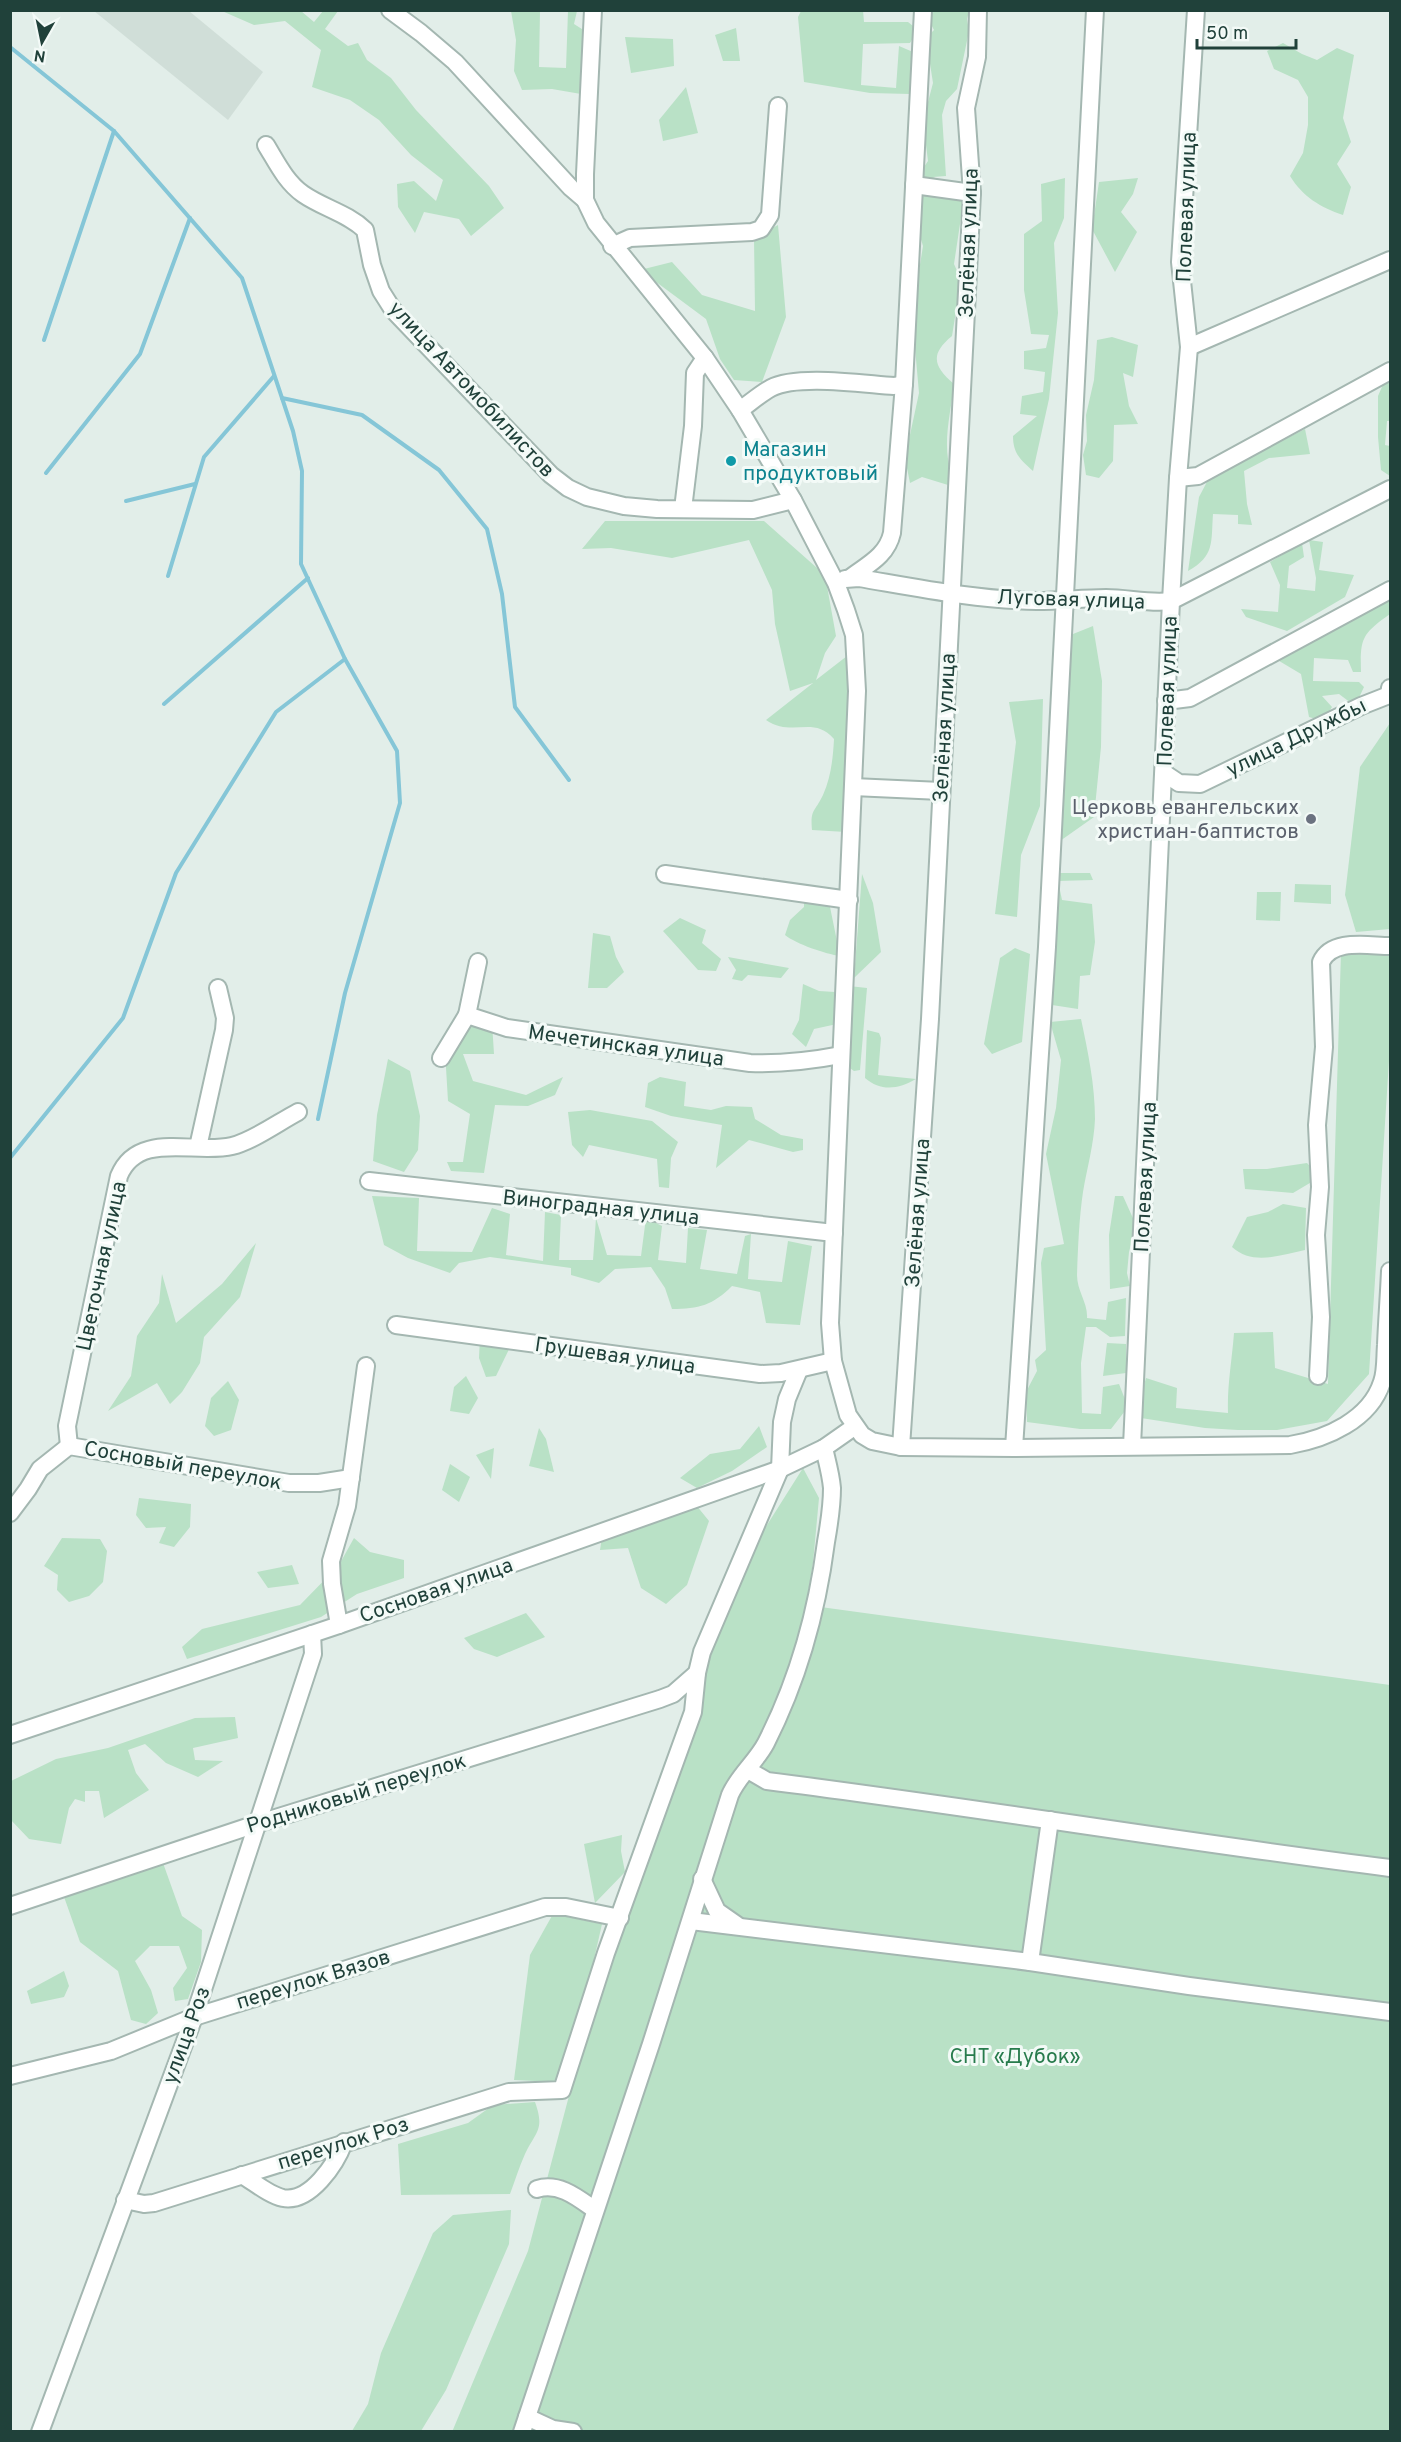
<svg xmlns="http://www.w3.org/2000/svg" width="1401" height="2442" font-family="Overpass,sans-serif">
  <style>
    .built { fill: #d0ded8 }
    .green { fill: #b9e1c6 }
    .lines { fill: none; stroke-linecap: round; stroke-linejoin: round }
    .stream { stroke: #85c6d7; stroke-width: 4 }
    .minor-casing { stroke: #a4b7b1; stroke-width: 20 }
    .minor { stroke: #fff; stroke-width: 16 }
    .culture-dot { fill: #0f9aa8; stroke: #f3faf7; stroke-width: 2 }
    .worship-dot { fill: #6b7280; stroke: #f3faf7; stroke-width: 2 }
    .labels { text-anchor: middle; stroke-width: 6; stroke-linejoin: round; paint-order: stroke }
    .street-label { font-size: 21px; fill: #20413a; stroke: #f3faf7 }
    .culture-label { font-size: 21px; fill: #0d838f; stroke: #f3faf7; text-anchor: start }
    .worship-label { font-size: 21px; fill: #5b616d; stroke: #f3faf7; text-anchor: end }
    .park-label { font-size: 21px; fill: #277b4c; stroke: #f3faf7 }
  </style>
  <rect width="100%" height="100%" fill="#e2eee9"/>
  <path class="built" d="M 94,11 L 189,11 L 263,72 L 228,120 Z"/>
  <g class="green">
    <path d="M 863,10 L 864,22 L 908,22 L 918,30 L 910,43 L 863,44 L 861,85 L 896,88 L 899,46 L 913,52 L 910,94 L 870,93 L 804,82 L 798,17 L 801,11 Z"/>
    <path d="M 222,11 L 301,11 L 314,22 L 323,11 L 338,11 L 325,29 L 348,46 L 358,43 L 367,60 L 391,78 L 416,110 L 489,186 L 504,208 L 471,236 L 459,219 L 424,212 L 415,233 L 398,207 L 397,184 L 414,181 L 436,201 L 443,180 L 411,155 L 379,120 L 350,100 L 312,87 L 321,50 L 285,21 L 254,25 Z"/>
    <path d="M 511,11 L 540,11 L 539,67 L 566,68 L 568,11 L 577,11 L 574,24 L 585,31 L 581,94 L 552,89 L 522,90 L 514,71 L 516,40 Z"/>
    <path d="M 935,11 L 969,11 L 967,19 L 969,31 L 957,89 L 946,101 L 942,115 L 946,176 L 933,177 L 952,184 L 963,204 L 954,264 L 961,280 L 952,336 C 930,354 933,366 954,384 C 951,413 941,446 952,474 L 948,485 L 922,477 L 910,483 L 905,458 L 919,393 L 915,348 L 918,277 L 923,246 L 917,226 L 923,197 L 930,177 L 923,179 L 920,173 L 928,161 L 923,121 L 933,83 L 926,38 L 934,30 L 927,16 Z"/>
    <path d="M 736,28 L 740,61 L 723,61 L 715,35 Z"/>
    <path d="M 625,37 L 673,39 L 674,66 L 631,73 Z"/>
    <path d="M 1283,43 L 1302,54 L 1317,60 L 1337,48 L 1354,55 L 1343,118 L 1351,142 L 1337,164 L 1351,187 L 1343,215 C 1320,207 1303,197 1290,176 L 1303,153 L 1308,125 L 1308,97 L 1298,80 L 1274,69 L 1267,51 Z"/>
    <path d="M 686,87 L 698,133 L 663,141 L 659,120 Z"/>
    <path d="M 1065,178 L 1064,218 L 1054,243 L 1058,313 L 1049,399 L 1033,471 C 1021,460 1013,454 1013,436 L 1037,416 L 1020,414 L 1022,396 L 1043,392 L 1045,372 L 1024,369 L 1024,351 L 1046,348 L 1049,335 L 1031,334 L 1024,290 L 1024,234 L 1042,221 L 1041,184 Z"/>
    <path d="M 1138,178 L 1133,194 L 1121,212 L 1137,232 L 1115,272 L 1092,229 L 1099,182 Z"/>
    <path d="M 778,225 L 786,317 L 762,382 L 734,380 L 720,359 L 706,319 L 640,270 L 672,262 L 702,295 L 755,311 L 754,238 Z"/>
    <path d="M 1112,337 L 1138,345 L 1133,377 L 1123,373 L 1129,406 L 1138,424 L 1114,425 L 1113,461 L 1099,478 L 1086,475 L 1083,455 L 1087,441 L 1086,415 L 1094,380 L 1097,340 Z"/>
    <path d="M 1390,372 L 1390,421 L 1387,421 L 1385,445 L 1390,446 L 1390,476 L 1381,470 L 1378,437 L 1378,396 L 1388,373 Z"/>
    <path d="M 1305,429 L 1310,454 L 1269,458 L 1244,471 L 1247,504 L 1252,525 L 1238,524 L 1238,515 L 1213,514 C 1211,542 1215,556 1188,571 L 1199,497 L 1209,478 Z"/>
    <path d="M 605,521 L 764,521 L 825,575 L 836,636 L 825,653 L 816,680 L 847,656 L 853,694 L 846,832 L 812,830 C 810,809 815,812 823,795 C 831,777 833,758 834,739 C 813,715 793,738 766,720 L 813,683 L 790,691 L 775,624 L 772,590 L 749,540 L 672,558 L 611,548 L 582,549 Z"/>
    <path d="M 1309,540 L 1323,542 L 1319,570 L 1354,575 L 1345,597 L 1287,631 L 1246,617 L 1241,609 L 1278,612 L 1280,585 L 1270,562 L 1302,543 L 1304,557 L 1289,566 L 1287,588 L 1315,591 L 1316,578 Z"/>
    <path d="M 1390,596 L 1390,614 C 1362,634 1360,638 1361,672 L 1353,672 L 1348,660 L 1314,658 L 1313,681 L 1359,682 L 1364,687 L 1355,706 L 1339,694 L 1322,696 L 1332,707 L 1323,721 L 1309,717 L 1301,674 L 1269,655 Z"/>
    <path d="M 1093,626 L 1102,681 L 1101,747 L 1094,817 L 1060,841 L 1059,873 L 1090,873 L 1093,880 L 1058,881 L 1062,900 L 1092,904 L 1095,942 L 1090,975 L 1080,976 L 1078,1009 L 1052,1005 L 1051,963 L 1063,638 Z"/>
    <path d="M 1043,699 L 1040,806 L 1021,855 L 1017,917 L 995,914 L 1016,742 L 1009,702 Z"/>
    <path d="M 1390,723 L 1390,929 L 1356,932 L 1345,895 L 1360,767 Z"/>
    <path d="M 862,874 L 873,903 L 881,952 L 854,978 Z"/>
    <path d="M 1295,884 L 1331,885 L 1331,904 L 1294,902 Z"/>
    <path d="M 1257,892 L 1281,892 L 1280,921 L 1256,920 Z"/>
    <path d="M 804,899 L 829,902 L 840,956 C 826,954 796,944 785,935 L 790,920 L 804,907 Z"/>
    <path d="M 680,918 L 706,930 L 702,943 L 721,959 L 716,971 L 698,970 L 663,931 Z"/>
    <path d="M 593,933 L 610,936 L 616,957 L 624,972 L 607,988 L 588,988 Z"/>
    <path d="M 1015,948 L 1030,954 L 1022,1042 L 992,1054 L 984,1044 L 1000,958 Z"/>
    <path d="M 1390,948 L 1390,1045 L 1369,1374 L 1327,1421 L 1277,1430 L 1238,1430 L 1205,1428 L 1141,1418 L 1141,1397 L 1146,1378 L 1177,1388 L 1176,1408 L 1228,1413 C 1227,1386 1232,1360 1234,1333 L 1273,1332 L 1275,1368 L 1328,1384 L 1341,952 Z"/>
    <path d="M 728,957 L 789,968 L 781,978 L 748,975 L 742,981 L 732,979 L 736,970 Z"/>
    <path d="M 803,984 L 819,991 L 835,992 L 839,1003 L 837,1024 L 814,1029 L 806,1047 L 792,1034 L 799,1020 Z"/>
    <path d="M 849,986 L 867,988 L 860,1070 L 854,1071 L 847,1066 Z"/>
    <path d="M 1081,1019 C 1088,1052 1095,1085 1095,1119 C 1094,1144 1087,1168 1083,1192 C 1079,1219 1078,1248 1077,1275 C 1077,1291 1088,1303 1087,1318 L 1106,1320 L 1108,1302 L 1126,1298 L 1125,1336 L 1110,1337 L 1096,1327 L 1086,1327 L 1081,1363 L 1082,1413 L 1101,1414 L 1103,1387 L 1119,1384 L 1128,1407 L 1111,1429 L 1080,1429 L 1027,1422 L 1026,1392 L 1037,1371 L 1035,1360 L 1046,1350 L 1041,1263 L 1044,1248 L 1064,1244 L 1046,1154 L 1056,1108 L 1061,1060 L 1050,1022 Z"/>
    <path d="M 492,1023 L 494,1054 L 463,1054 L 473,1081 L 526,1095 L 563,1077 L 555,1095 L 528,1106 L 495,1105 L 484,1173 L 451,1171 L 447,1162 L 463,1162 L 470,1114 L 448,1101 L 445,1051 L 461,1024 Z"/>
    <path d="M 867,1030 L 879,1033 L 881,1038 L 878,1075 L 916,1079 C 899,1089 881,1092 865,1078 Z"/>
    <path d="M 388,1059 L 410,1071 L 420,1116 L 418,1150 L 404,1172 L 373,1161 L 377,1115 Z"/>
    <path d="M 660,1077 L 686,1082 L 684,1106 L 711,1110 L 726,1106 L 752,1107 L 755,1119 L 781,1135 L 803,1139 L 803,1150 L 793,1152 L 749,1140 L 716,1168 L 722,1125 L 671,1116 L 645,1107 L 648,1083 Z"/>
    <path d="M 590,1110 L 652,1121 L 678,1142 L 671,1158 L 669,1188 L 659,1187 L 657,1159 L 589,1145 L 583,1157 L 572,1145 L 568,1112 Z"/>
    <path d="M 1307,1163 L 1320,1177 L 1293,1193 L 1245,1189 L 1243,1169 L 1267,1169 Z"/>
    <path d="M 372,1196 L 419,1198 L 417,1251 L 472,1252 L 492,1208 L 510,1214 L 506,1255 L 543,1261 L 545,1212 L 561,1215 L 559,1260 L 593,1260 L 596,1218 L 607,1255 L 641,1256 L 646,1218 L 662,1226 L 658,1260 L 686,1263 L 688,1228 L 707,1230 L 700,1269 L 737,1274 L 745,1236 L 751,1234 L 748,1279 L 782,1282 L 788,1241 L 812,1246 L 800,1325 L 766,1323 L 760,1292 L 732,1286 C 713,1305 699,1309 672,1309 L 665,1288 L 651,1267 L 615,1269 L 599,1283 L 571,1275 L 571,1268 L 490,1257 L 459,1263 L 450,1273 L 408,1258 L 384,1245 Z"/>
    <path d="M 1115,1196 L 1123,1196 L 1136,1225 L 1129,1252 L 1127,1273 L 1130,1286 L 1110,1289 L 1109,1235 Z"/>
    <path d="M 1283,1204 L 1306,1208 L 1305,1250 C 1280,1255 1253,1266 1232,1247 L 1247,1217 L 1268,1212 Z"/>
    <path d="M 256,1243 L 240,1297 L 204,1337 L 200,1363 L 182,1392 L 170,1404 L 157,1383 L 108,1411 L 131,1376 L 137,1336 L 159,1303 L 162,1274 L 176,1323 L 222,1284 Z"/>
    <path d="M 480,1337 L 513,1341 L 496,1376 L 486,1377 L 479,1358 Z"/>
    <path d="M 1107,1343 L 1126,1344 L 1126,1373 L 1103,1376 Z"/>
    <path d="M 466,1376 L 478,1398 L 469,1414 L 450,1411 L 454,1387 Z"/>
    <path d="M 228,1381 L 239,1400 L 231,1430 L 214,1436 L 205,1426 L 211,1398 Z"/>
    <path d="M 759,1426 L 767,1447 L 732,1471 L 697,1488 L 680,1478 L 710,1454 L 740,1449 Z"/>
    <path d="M 539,1428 L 546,1439 L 554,1472 L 529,1466 Z"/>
    <path d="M 494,1448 L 491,1479 L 476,1455 Z"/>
    <path d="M 450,1464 L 470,1477 L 459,1502 L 442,1490 Z"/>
    <path d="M 803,1468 L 819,1498 L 813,1563 L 806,1605 L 1390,1685 L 1390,2431 L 452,2432 L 528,2251 L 584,2039 L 658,1836 L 714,1609 Z"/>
    <path d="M 139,1498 L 191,1504 L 190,1527 L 174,1547 L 159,1543 L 166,1527 L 146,1528 L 136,1515 Z"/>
    <path d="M 692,1500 L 709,1521 L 687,1585 L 666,1604 L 641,1588 L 628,1548 L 600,1550 L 603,1531 Z"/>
    <path d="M 62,1538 L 100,1539 L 107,1551 L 103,1582 L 89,1596 L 69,1602 L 57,1590 L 58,1575 L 44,1566 Z"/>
    <path d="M 354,1538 L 370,1552 L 404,1560 L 404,1578 L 357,1594 L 321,1617 L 187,1659 L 182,1647 L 202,1629 L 300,1605 L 339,1565 Z"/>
    <path d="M 292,1565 L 299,1584 L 268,1588 L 257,1572 Z"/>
    <path d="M 526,1613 L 545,1637 L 497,1657 L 474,1649 L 464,1638 Z"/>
    <path d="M 235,1717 L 238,1738 L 193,1748 L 195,1760 L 223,1761 L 198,1777 L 166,1763 L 145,1744 L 128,1750 L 136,1773 L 149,1790 L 104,1818 L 99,1791 L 85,1791 L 85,1802 L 75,1799 L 69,1808 L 61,1844 L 29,1839 L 11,1820 L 11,1781 L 56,1759 L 108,1748 L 195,1718 Z"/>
    <path d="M 622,1835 L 621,1851 L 625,1872 L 595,1903 L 584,1844 Z"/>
    <path d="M 163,1863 L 182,1916 L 202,1930 L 201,1962 L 188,1999 L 175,2001 L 173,1988 L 187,1968 L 179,1946 L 150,1946 L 135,1961 L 151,1990 L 158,2013 L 146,2024 L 131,2020 L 118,1971 L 80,1942 L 63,1894 Z"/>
    <path d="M 553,1914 L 602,1924 L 588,1986 L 556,2082 L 514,2080 L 530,1955 Z"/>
    <path d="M 64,1971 L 69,1986 L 64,1997 L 31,2004 L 27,1991 Z"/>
    <path d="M 535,2102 C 545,2130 536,2131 525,2154 C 519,2167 515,2181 510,2194 L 401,2195 L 398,2144 L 468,2123 L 493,2105 Z"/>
    <path d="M 511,2210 L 509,2244 L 446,2390 L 421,2431 L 352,2431 L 368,2404 L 381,2353 L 433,2233 L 453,2215 Z"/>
  </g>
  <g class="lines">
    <g class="stream">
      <path d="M 10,47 L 114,131 L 242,278 L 293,431 L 302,471 L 301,564 L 345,659 L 397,751 L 400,803 L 345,993 L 318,1119"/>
      <path d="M 44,340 L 114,131"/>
      <path d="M 282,398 L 362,415 L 439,470 L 487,529 L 502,594 L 515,707 L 569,780"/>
      <path d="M 46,473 L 140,354 L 190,218"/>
      <path d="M 126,501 L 195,484"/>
      <path d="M 168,576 L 204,457 L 274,376"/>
      <path d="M 164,704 L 308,578"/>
      <path d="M 10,1158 L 123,1018 L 176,873 L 276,712 L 345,659"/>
    </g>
    <defs>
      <g id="minor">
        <path d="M 390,10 L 421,33 L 455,62 L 571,188 L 585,200"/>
        <path d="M 593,10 L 585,174 L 585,200 L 596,223 L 705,358 L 740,410 L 793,500 L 836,583 L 846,610 L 854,635 L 857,691 L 830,1323 L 833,1361 L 848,1415 L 862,1435 L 872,1441 L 901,1447 L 1014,1448 L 1290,1445 C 1326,1439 1370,1420 1382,1382 C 1386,1371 1385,1357 1386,1345 C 1387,1320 1389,1295 1390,1271"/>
        <path d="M 266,145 C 277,163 286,182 303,194 C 323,208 347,213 365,230 L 372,265 L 381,291 L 393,310 L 551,475 L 568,488 L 587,497 L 624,506 L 657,509 L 753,510 L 793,500"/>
        <path d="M 914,185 L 972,193"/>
        <path d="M 612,246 L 630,238 L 752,232 L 761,229 L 770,215 L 778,106"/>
        <path d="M 1189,347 L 1390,260"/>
        <path d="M 740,410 C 750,403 760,394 771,388 C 797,374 863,384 894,386 L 904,384"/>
        <path d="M 1178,478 L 1198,476 L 1390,371"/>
        <path d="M 683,509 L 693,426 L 695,373 L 705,358"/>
        <path d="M 850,578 C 867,565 887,556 892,533 L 904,384 L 923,10"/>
        <path d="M 845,579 L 859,578 C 918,588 977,600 1037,601 C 1060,601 1083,598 1106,598 C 1128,598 1150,604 1171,601 L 1390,489"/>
        <path d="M 1166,701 L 1190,698 L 1390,590"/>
        <path d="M 1164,773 L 1179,783 L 1200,784 L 1361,706 L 1389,695 L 1390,688"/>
        <path d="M 853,787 L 941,791"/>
        <path d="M 665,874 L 849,900"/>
        <path d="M 478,962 L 467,1015 L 507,1028 L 750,1063 C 781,1064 810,1061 841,1055"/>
        <path d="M 441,1058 L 467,1015"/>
        <path d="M 198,1147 L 224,1030 L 225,1018 L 218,988"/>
        <path d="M 369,1181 L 834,1233"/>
        <path d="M 396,1325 L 760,1374 L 781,1373 L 833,1361"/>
        <path d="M 1318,1376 L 1321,1317 L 1316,1235 L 1320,1187 L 1317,1125 L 1324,1047 L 1321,962 C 1332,938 1368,946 1390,946"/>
        <path d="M 69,1446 L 67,1426 L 119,1176 C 138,1130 195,1155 232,1146 C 253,1141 279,1122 298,1112"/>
        <path d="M 1132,1446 L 1171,601 L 1178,478 L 1189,347 L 1180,262 L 1196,10"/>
        <path d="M 901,1447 L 930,1019 L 972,193 L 966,108 L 977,57 L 978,10"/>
        <path d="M 1014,1448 L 1047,947 L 1095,10"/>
        <path d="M 10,1513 L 28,1489 L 40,1469 L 69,1446 L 289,1483 L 319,1483 L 351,1478"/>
        <path d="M 339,1625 L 332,1584 L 331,1561 L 347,1506 L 366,1366"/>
        <path d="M 10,1735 L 339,1625 L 780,1469 L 824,1448 L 854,1427"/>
        <path d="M 748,1770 L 767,1781 C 975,1807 1182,1842 1390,1868"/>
        <path d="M 702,1879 L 717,1911 L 737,1925"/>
        <path d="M 10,1906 L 256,1824 L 660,1699 L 673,1694 L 697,1673"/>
        <path d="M 691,1921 L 1030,1962 L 1189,1986 L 1390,2012"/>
        <path d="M 1030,1962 L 1050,1820"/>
        <path d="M 10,2076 L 111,2051 L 194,2017 L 545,1907 L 566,1907 L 620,1918"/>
        <path d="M 242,2175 C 254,2182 269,2195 283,2198 C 310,2203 336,2164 344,2142"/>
        <path d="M 537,2189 C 559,2182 578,2198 595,2210"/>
        <path d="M 125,2200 L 144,2204 L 154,2203 L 509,2092 L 562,2090 L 606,1953 L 693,1712 L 697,1673 L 702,1652 L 780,1469 L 782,1422 L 787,1399 L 799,1370"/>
        <path d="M 527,2417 L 553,2429 L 573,2432"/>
        <path d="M 40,2432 L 194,2017 L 313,1654 L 312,1634"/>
        <path d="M 522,2432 L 651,2044 L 730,1795 C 738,1776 756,1762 766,1743 C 798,1680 817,1612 826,1542 C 829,1525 832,1506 832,1488 C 831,1475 827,1461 824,1448"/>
      </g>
    </defs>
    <use href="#minor" class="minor-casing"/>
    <use href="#minor" class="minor"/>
  </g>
  <circle class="culture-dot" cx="731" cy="461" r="6"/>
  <circle class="worship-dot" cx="1311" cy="819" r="6"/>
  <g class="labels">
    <g class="street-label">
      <text transform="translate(1186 207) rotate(-88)" y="7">Полевая улица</text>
      <text transform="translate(968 243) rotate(-88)" y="7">Зелёная улица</text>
      <text transform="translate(472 389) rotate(47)" y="7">улица Автомобилистов</text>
      <text transform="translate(1071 599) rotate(2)" y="7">Луговая улица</text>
      <text transform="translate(1167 691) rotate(-88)" y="7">Полевая улица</text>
      <text transform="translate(944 728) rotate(-87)" y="7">Зелёная улица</text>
      <text transform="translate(1296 737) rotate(-26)" y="7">улица Дружбы</text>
      <text transform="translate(626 1045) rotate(8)" y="7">Мечетинская улица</text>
      <text transform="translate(1145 1177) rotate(-87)" y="7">Полевая улица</text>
      <text transform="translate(601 1207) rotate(6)" y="7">Виноградная улица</text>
      <text transform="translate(917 1213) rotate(-86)" y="7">Зелёная улица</text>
      <text transform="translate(101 1266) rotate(-78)" y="7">Цветочная улица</text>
      <text transform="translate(615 1355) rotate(8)" y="7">Грушевая улица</text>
      <text transform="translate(183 1465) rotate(10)" y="7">Сосновый переулок</text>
      <text transform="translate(436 1590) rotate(-19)" y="7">Сосновая улица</text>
      <text transform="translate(356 1793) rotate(-17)" y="7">Родниковый переулок</text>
      <text transform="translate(313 1979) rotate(-17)" y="7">переулок Вязов</text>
      <text transform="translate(186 2035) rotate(-70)" y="7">улица Роз</text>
      <text transform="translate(343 2143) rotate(-17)" y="7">переулок Роз</text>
    </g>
    <g class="culture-label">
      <text x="743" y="456">Магазин<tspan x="743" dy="24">продуктовый</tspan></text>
    </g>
    <g class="worship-label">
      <text x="1299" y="814">Церковь евангельских<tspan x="1299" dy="24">христиан-баптистов</tspan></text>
    </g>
    <g class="park-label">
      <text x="1015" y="2063">СНТ «Дубок»</text>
    </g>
  </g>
  <rect width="1401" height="2442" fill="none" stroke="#20413a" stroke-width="24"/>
  <g transform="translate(42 42) rotate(189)" stroke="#f3faf7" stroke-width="4.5" paint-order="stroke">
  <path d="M0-4.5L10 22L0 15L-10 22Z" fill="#20413a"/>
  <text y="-9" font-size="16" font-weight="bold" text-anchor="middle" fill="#20413a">N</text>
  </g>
  <path d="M1197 39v9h99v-9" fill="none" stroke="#20413a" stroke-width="3"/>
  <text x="1206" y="39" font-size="18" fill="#20413a" stroke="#f3faf7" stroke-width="4.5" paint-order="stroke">50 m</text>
</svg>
